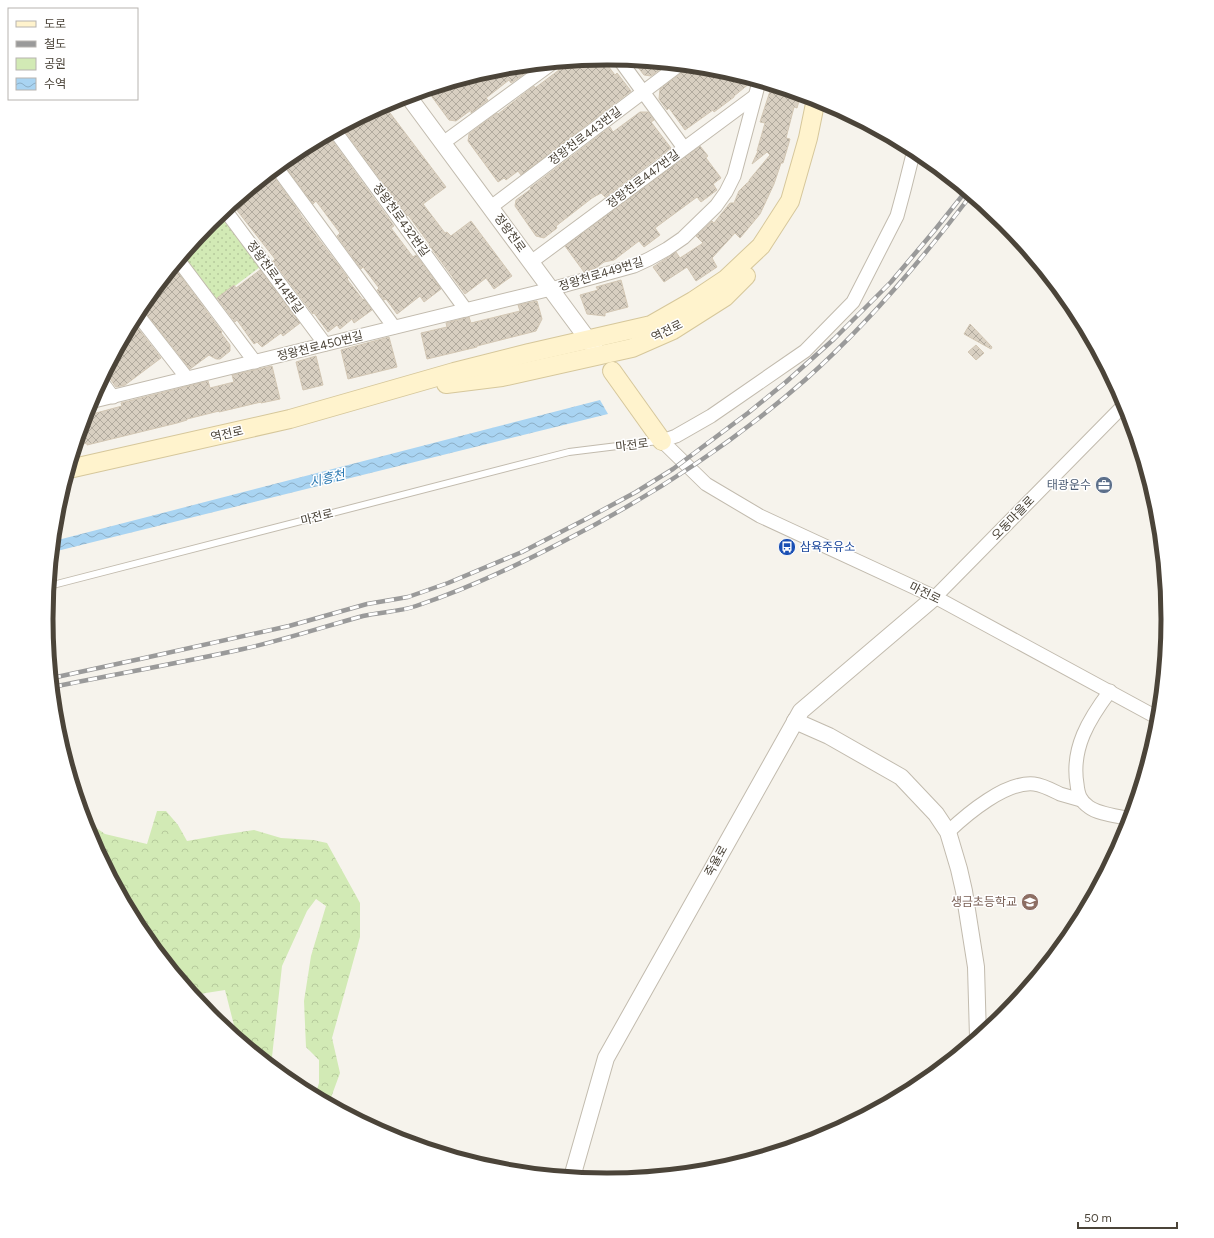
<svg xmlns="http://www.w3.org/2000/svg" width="1214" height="1238" font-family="Figtree,'Noto Sans KR',sans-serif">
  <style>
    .green { fill: url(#green-dots) }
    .forest { fill: url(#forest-crowns) }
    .water { fill: url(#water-waves) }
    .building { fill: url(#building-cross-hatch); stroke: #d3c7b4 }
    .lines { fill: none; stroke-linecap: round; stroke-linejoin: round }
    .service-casing { stroke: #c2bbae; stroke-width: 8 }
    .minor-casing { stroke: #c2bbae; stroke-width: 15 }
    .tertiary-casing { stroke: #c2bbae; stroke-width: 18 }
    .secondary-casing { stroke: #d6c79b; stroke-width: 20 }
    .service { stroke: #fff; stroke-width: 6 }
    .minor { stroke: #fff; stroke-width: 13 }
    .tertiary { stroke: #fff; stroke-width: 16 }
    .secondary { stroke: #fff3cd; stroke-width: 18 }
    .rail-casing { stroke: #9a9a9a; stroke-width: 4.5 }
    .rail { stroke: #fff; stroke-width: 3; stroke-dasharray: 9; stroke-linecap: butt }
    .labels { text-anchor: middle; stroke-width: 3; stroke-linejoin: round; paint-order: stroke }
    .street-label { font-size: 12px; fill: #4b4439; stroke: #fff }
    .service-label { font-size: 12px; fill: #4e5e75; stroke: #fff; text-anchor: end }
    .transit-label { font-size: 12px; fill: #164399; stroke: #fff; text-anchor: start }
    .education-label { font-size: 12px; fill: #785e54; stroke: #fff; text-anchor: end }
    .water-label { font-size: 13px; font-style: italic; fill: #2e7ab2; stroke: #fff }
    .rim { fill: none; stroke: #4b4439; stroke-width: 5 }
  </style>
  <defs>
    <pattern id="green-dots" width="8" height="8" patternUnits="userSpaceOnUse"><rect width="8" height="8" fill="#d2eab5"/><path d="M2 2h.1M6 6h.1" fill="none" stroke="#b6ca9c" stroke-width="1.8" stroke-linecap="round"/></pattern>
    <pattern id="forest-crowns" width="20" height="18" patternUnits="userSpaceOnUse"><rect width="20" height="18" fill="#d2eab5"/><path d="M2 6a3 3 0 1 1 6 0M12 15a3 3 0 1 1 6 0" fill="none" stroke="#b6ca9c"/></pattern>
    <pattern id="water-waves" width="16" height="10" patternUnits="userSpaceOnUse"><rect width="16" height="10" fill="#a9d4f2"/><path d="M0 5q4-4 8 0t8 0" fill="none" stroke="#8caec5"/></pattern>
    <pattern id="building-cross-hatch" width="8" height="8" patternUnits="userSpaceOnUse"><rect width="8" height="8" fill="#d8cfc1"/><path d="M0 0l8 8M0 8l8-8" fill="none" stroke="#b1aa9e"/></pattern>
  </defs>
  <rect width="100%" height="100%" fill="#f6f3ec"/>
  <path class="green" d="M 221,214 L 260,267 L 215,301 L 182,257 L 210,222 Z"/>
  <path class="forest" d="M 157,811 L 166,811 L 178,825 L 187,841 L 221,835 L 254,830 L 281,838 L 313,840 L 327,843 L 360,903 L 360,937 L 332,1038 L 340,1073 L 329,1103 L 315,1096 L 319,1083 L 319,1060 L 306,1047 L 304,1001 L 311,956 L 326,906 L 316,899 L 307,911 L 282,966 L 271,1066 L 237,1037 L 225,990 L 193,995 L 140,930 L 89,833 L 85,820 L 105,834 L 147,844 Z"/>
  <path class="water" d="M 600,400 L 608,414 L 53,552 L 54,541 Z"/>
  <g class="building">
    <path d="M 602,58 L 615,75 L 617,73 L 631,91 L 521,175 L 518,171 L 506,180 L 504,178 L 498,182 L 468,141 L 469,134 L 497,113 L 498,114 L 534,86 L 535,88 L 559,70 L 558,68 L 559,63 Z"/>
    <path d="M 633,61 L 667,64 L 651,76 L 644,75 Z"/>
    <path d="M 687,66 L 717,69 L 752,79 L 750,83 L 734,96 L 734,97 L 714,112 L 713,110 L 685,130 L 669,108 L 667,110 L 659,99 L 660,89 L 684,71 Z"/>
    <path d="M 519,67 L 524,74 L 511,83 L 509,80 L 486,98 L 488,100 L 471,113 L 471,110 L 456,121 L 449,120 L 427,90 L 498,69 Z"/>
    <path d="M 772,85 L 801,94 L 797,108 L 794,107 L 786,138 L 790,139 L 783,163 L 781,163 L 774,184 L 760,214 L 740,238 L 735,233 L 712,258 L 717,267 L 696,281 L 687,267 L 664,282 L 653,267 L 676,252 L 680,258 L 703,243 L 696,236 L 712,221 L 714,223 L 730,203 L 734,203 L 739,191 L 747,183 L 748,183 L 750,179 L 770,155 L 767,152 L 752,164 L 758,151 L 757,151 L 765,123 L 760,122 Z"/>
    <path d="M 384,105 L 446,187 L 423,204 L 445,233 L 447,232 L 451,236 L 471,221 L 512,276 L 494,289 L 486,278 L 465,294 L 429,245 L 430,245 L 408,215 L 407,216 L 342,127 Z"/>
    <path d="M 640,112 L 648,112 L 654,120 L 651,122 L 671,148 L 605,197 L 601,193 L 592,198 L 556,226 L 557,228 L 544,238 L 536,236 L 515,206 L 516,200 L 531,189 L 530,188 L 610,127 L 613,132 Z"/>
    <path d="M 328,135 L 394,226 L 391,228 L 413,257 L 416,255 L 441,289 L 424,302 L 420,296 L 397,314 L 386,299 L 384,300 L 377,290 L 379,288 L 363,267 L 361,269 L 337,236 L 340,233 L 316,201 L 313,204 L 283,163 L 296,152 Z"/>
    <path d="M 700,146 L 708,156 L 706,158 L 721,178 L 713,184 L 717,190 L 701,202 L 697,197 L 655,228 L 660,235 L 644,247 L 639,241 L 614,260 L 604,262 L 596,268 L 584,272 L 565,246 Z"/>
    <path d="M 271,173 L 300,213 L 300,214 L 348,278 L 347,279 L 363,300 L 364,299 L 372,310 L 354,323 L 352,319 L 340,329 L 337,325 L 328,332 L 314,313 L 313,314 L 273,261 L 275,259 L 232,204 Z"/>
    <path d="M 174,267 L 222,332 L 221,333 L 230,345 L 230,351 L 220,359 L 216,359 L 209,355 L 190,369 L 141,307 Z"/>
    <path d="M 260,270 L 300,323 L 283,336 L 281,333 L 262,347 L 257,342 L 254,344 L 237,320 L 235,322 L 217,298 L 234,285 L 236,288 Z"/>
    <path d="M 621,280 L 628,307 L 605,313 L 605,316 L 587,314 L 580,295 L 598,290 L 596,287 Z"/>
    <path d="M 537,301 L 542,319 L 536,331 L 477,346 L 477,347 L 427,359 L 421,333 L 447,327 L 446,323 L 469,317 L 471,323 L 520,311 L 518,305 Z"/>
    <path d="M 133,322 L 161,358 L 125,385 L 116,387 L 106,373 Z"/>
    <path d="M 970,324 L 992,347 L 991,349 L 964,334 Z"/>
    <path d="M 389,337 L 397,367 L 348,379 L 341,350 Z"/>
    <path d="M 976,345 L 984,353 L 976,360 L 968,352 Z"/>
    <path d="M 316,356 L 323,385 L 303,390 L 296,362 Z"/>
    <path d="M 272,366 L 280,399 L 261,403 L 261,402 L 219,412 L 219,411 L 187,419 L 187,420 L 177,423 L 87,445 L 87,443 L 76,446 L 85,416 L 122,406 L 121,403 L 208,381 L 210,388 L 234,382 L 232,375 Z"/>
  </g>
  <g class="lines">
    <defs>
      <path id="service" d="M 49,586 L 569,452 L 658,441"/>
      <g id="minor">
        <path d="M 619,59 L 684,148"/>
        <path d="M 335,131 L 466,310"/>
        <path d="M 443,143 L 551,64"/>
        <path d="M 914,150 L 904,190 L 897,216 L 853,302 L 805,351 L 711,416 L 676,436 L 662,441 L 706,484 L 760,516 L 935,597 L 1158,718"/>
        <path d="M 277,168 L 394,327"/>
        <path d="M 491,207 L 679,65"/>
        <path d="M 225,210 L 325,344"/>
        <path d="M 179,261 L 255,362"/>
        <path d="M 531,262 L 755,96"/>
        <path d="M 137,314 L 187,378"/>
        <path d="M 101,381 L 113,397"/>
        <path d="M 90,402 L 551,289 L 634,266 L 649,259 L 667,249 L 683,238 L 716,206 L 726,192 L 734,176 L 759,82"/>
        <path d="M 935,597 L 1125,404"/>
        <path d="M 1110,691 C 1089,719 1071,748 1077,784 C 1078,794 1080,801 1089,807 C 1098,814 1118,816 1130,819"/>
        <path d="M 948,832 C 967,814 1006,781 1034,784 C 1043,785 1052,790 1060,794 C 1067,796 1074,798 1081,800"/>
      </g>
      <g id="tertiary">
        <path d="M 408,96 L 595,349"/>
        <path d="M 795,721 L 829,736 L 901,777 L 936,814 L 948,832 L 959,869 L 964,891 L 976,967 L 978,1037"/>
        <path d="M 572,1177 L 606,1058 L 801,711 L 935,597"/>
      </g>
      <g id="secondary">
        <path d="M 612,371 L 662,441"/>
        <path d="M 446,384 L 502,377 L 632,348 L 673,330 L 725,297 L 746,276"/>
        <path d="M 69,469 L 290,419 L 454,372 L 529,353 L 651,325 L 693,301 L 726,279 L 761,246 L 790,201 L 808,138 L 816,99"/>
      </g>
    </defs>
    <use href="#service" class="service-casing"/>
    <use href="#minor" class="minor-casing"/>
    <use href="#tertiary" class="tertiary-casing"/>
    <use href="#secondary" class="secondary-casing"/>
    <use href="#service" class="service"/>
    <use href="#minor" class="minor"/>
    <use href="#tertiary" class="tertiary"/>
    <use href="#secondary" class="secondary"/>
    <defs>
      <g id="rail">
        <path d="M 52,678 L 140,659 L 289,626 L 367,604 L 408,597 L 448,583 L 522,552 L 586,519 L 636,492 L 673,469 L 748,413 L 786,382 L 834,339 L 891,282 L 934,231 L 966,191"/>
        <path d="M 53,687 C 116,674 180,663 243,649 C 284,640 323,627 363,616 C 380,612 399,612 416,606 C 467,589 516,566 564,541 C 650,497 732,444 805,380 C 867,325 921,261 971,195"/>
      </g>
    </defs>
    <use href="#rail" class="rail-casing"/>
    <use href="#rail" class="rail"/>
  </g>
  <defs>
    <symbol id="office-disc" viewBox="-11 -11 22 22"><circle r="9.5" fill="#5c6f8a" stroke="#fff"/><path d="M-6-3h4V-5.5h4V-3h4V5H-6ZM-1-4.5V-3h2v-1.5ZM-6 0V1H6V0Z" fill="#fff"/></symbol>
    <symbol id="bus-disc" viewBox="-11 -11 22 22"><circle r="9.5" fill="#1a4fb4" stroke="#fff"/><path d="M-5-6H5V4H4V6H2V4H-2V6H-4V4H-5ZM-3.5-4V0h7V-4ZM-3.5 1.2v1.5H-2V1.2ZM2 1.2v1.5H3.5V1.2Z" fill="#fff"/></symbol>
    <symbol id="school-disc" viewBox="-11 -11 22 22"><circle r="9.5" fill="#8d6e63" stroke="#fff"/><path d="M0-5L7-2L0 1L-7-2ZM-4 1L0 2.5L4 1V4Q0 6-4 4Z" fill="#fff"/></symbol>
  </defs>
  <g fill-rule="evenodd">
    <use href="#office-disc" x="1094" y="475" width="20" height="20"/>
    <use href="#bus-disc" x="777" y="537" width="20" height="20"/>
    <use href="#school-disc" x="1020" y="892" width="20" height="20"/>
  </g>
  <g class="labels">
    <g class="street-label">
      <text transform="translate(585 136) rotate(-37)" y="4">정왕천로443번길</text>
      <text transform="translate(643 179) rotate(-37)" y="4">정왕천로447번길</text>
      <text transform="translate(401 220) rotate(54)" y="4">정왕천로432번길</text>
      <text transform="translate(510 233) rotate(54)" y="4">정왕천로</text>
      <text transform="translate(601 274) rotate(-17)" y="4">정왕천로449번길</text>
      <text transform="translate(275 277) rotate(54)" y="4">정왕천로414번길</text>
      <text transform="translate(667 331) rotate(-27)" y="4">역전로</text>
      <text transform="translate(320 346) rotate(-14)" y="4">정왕천로450번길</text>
      <text transform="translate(227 434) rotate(-13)" y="4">역전로</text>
      <text transform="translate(632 445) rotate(-7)" y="4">마전로</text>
      <text transform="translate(317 517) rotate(-14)" y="4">마전로</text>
      <text transform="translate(1013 518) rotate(-46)" y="4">오동마을로</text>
      <text transform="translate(925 593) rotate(26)" y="4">마전로</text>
      <text transform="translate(716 861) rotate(-61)" y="4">죽율로</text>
    </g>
    <g class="service-label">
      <text x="1091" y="489">태광운수</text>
    </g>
    <g class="transit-label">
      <text x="800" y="551">삼육주유소</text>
    </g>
    <g class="education-label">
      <text x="1017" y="906">생금초등학교</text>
    </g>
    <g class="water-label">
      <text transform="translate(327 478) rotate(-14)" y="5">시흥천</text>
    </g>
  </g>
  <path d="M0 0H1214V1238H0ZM53 619a554 554 0 1 1 1108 0a554 554 0 1 1-1108 0Z" fill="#fff" fill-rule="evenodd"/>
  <path class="rim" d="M53 619a554 554 0 1 1 1108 0a554 554 0 1 1-1108 0Z"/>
  <rect x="8" y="8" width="130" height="92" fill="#ffffff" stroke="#b7b4b0"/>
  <rect x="16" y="21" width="20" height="6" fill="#fff3cd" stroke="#b7b4b0"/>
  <text x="44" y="28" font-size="12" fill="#4b4439">도로</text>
  <rect x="16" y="41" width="20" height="6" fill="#9a9a9a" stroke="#b7b4b0"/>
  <text x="44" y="48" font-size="12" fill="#4b4439">철도</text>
  <rect x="16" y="58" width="20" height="12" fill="#d2eab5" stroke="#b7b4b0"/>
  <text x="44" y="68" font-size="12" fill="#4b4439">공원</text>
  <rect x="16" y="78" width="20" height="12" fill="url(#water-waves)" stroke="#b7b4b0"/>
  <text x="44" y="88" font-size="12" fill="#4b4439">수역</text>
  <path d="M1078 1222v6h99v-6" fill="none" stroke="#4b4439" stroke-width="2"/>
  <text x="1084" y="1222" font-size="12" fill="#4b4439" stroke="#ffffff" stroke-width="3" paint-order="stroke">50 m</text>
</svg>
